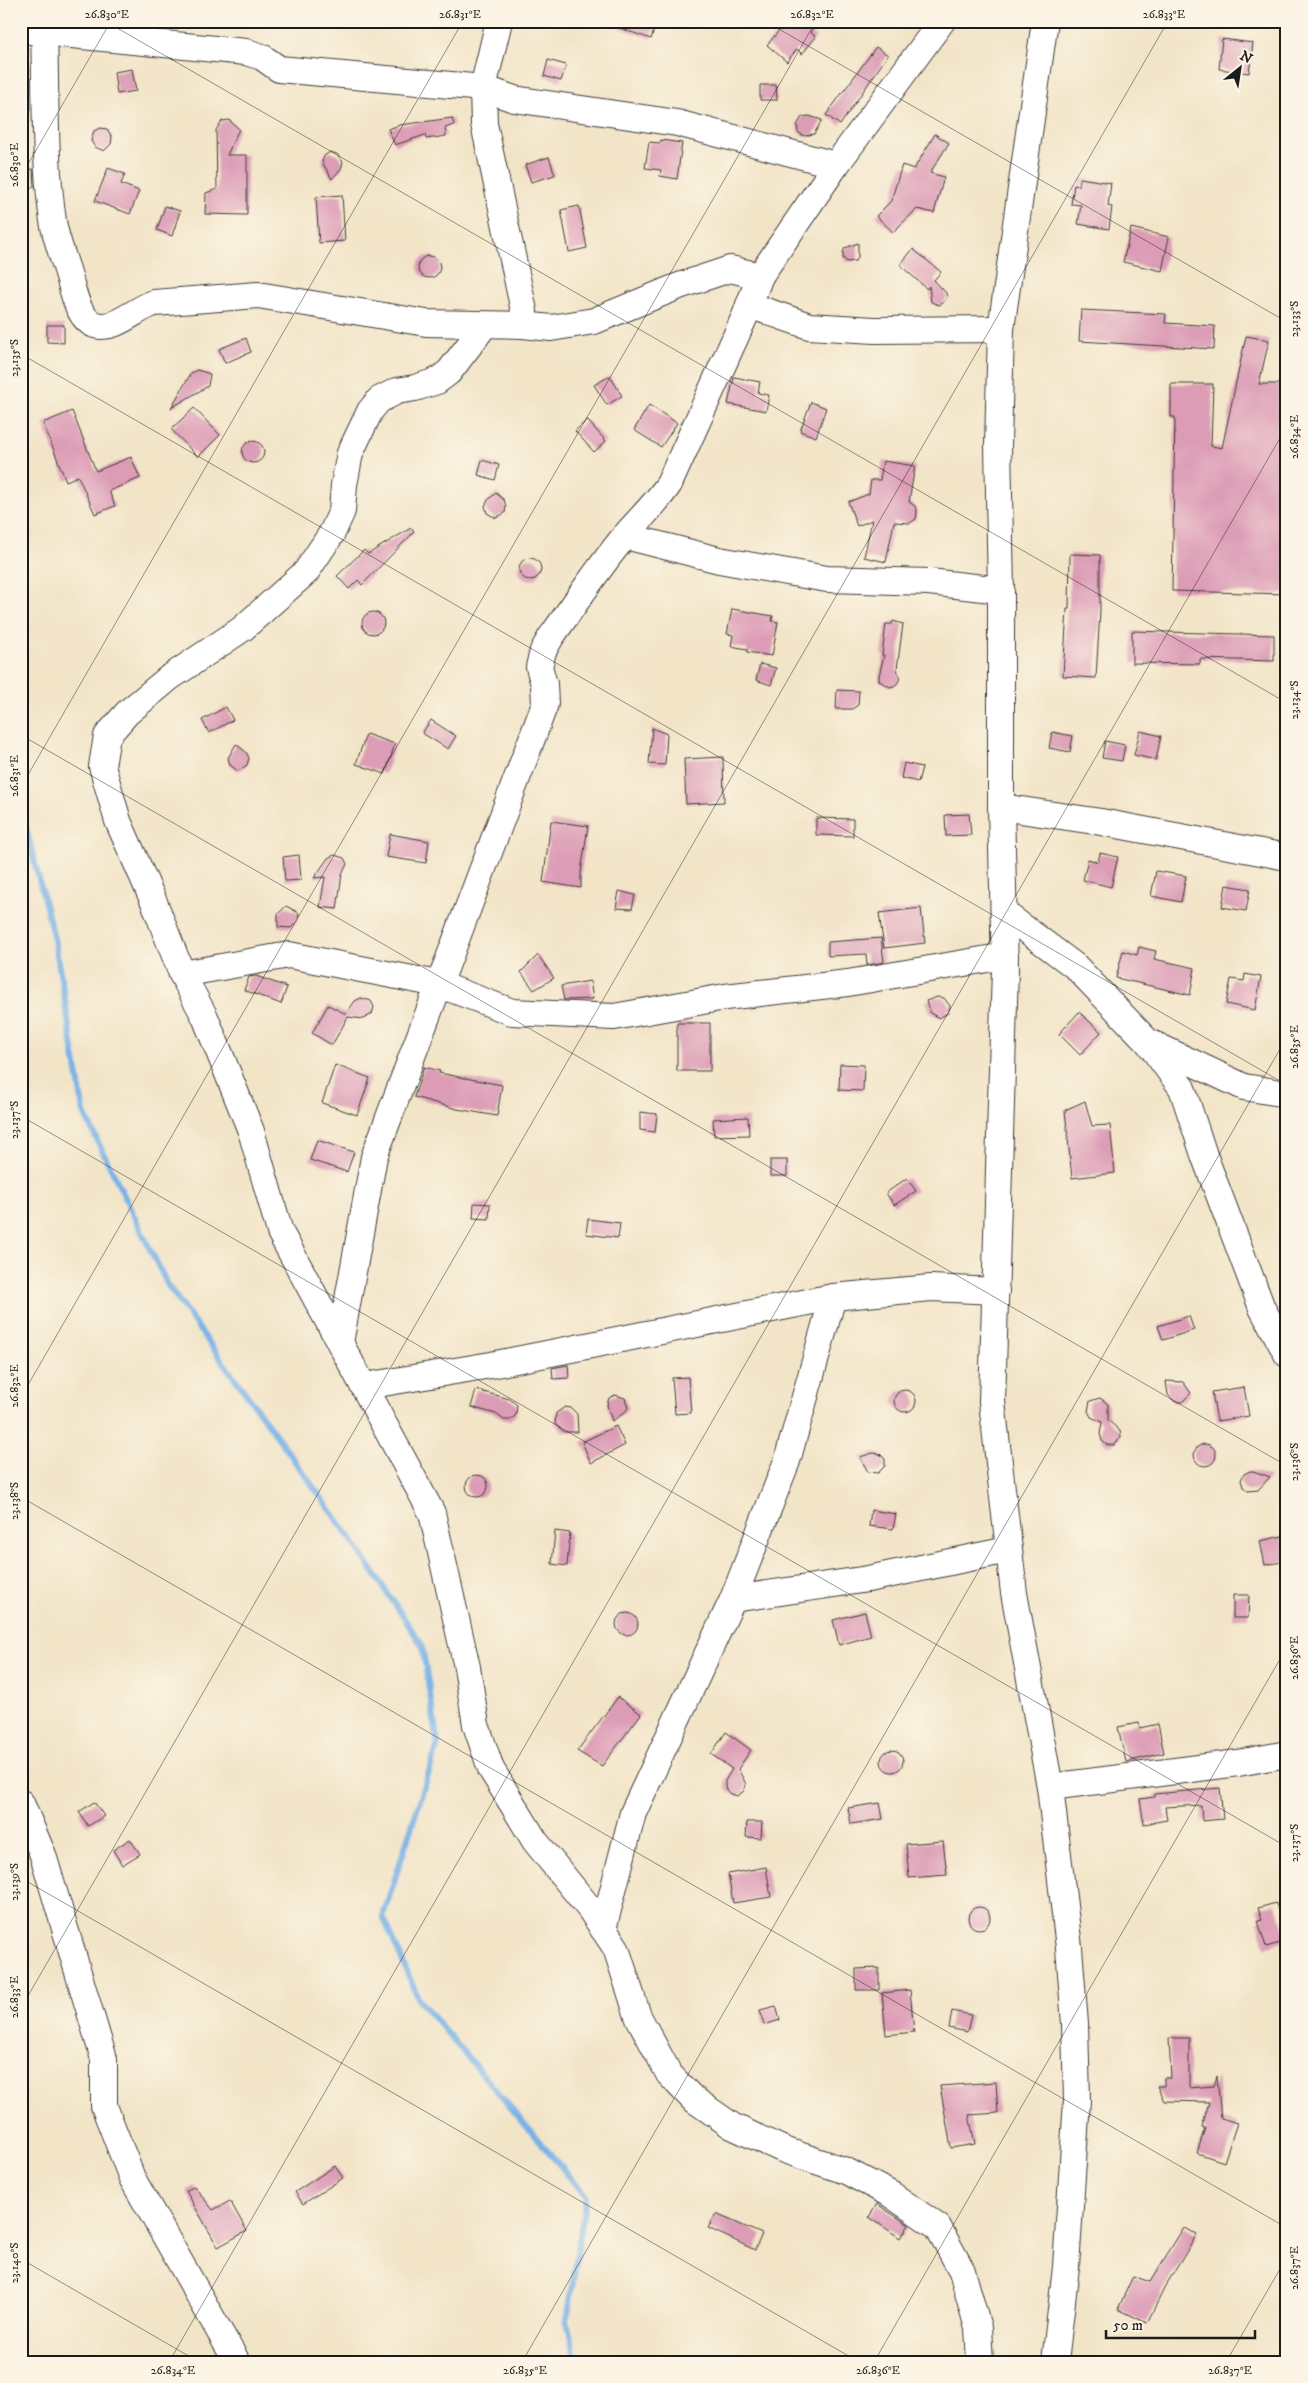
<svg xmlns="http://www.w3.org/2000/svg" width="1308" height="2383" font-family="'IM FELL DW Pica',serif">
  <style>
    .lines { fill: none; stroke-linecap: round; stroke-linejoin: round }
    .stream { stroke: #77b3e9; stroke-width: 6 }
    .building { fill: #dc9cb6 }
    .minor-casing { stroke: #3c3a36; stroke-width: 28 }
    .minor { stroke: #fff; stroke-width: 26 }
    .ticks { fill: none; stroke: #1c1c1c; stroke-width: 1; stroke-opacity: 0.45 }
    .neatline { fill: none; stroke: #1c1c1c; stroke-width: 2 }
    .ticks-label { font-size: 12px; text-anchor: middle; fill: #1c1c1c }
  </style>
  <rect width="100%" height="100%" fill="#fcf5e5"/>
  <filter id="ink" filterUnits="userSpaceOnUse"><feTurbulence type="fractalNoise" baseFrequency=".02" numOctaves="2"/><feDisplacementMap in="SourceGraphic" scale="10" xChannelSelector="R" yChannelSelector="G"/><feConvolveMatrix kernelMatrix="1 2 1 2 8 2 1 2 1" color-interpolation-filters="sRGB"/></filter>
  <filter id="wash" filterUnits="userSpaceOnUse"><feTurbulence type="fractalNoise" baseFrequency=".0096" numOctaves="4" result="noise"/><feDisplacementMap in="SourceGraphic" scale="20" xChannelSelector="R" yChannelSelector="G"/><feGaussianBlur stdDeviation="1.12" result="paint"/><feColorMatrix in="noise" values="0 0 0 0 0 0 0 0 0 0 0 0 0 0 0 0 0 1.4 0 .05"/><feComposite in="paint" operator="in"/></filter>
  <g filter="url(#wash)">
    <rect width="100%" height="100%" fill="#f2e4c7"/>
    <g class="lines">
      <path class="stream" d="M 21,808 L 55,943 L 84,1113 L 168,1286 L 352,1540 L 422,1645 L 438,1744 L 383,1916 L 419,2000 L 586,2196 L 567,2321 L 576,2362"/>
    </g>
    <g id="blocks">
      <g class="building">
        <path d="M 608,21 L 657,21 L 651,39 L 608,24 Z"/>
        <path d="M 787,21 L 820,21 L 810,32 L 816,37 L 802,54 L 797,49 L 787,62 L 767,45 Z"/>
        <path d="M 1222,39 L 1253,43 L 1249,73 L 1219,69 Z"/>
        <path d="M 876,47 L 888,55 L 840,125 L 826,115 Z"/>
        <path d="M 548,60 L 566,65 L 561,81 L 544,76 Z"/>
        <path d="M 132,69 L 136,91 L 117,94 L 114,72 Z"/>
        <path d="M 760,85 L 776,85 L 777,100 L 760,100 Z"/>
        <path d="M 809,116 L 822,120 L 814,134 L 804,136 L 798,132 L 797,125 L 802,117 Z"/>
        <path d="M 452,118 L 454,125 L 445,128 L 446,136 L 426,139 L 425,135 L 395,145 L 388,129 L 400,125 Z"/>
        <path d="M 229,120 L 239,129 L 227,155 L 247,155 L 247,215 L 205,214 L 206,193 L 217,189 L 216,130 L 222,121 Z"/>
        <path d="M 100,128 L 107,129 L 112,137 L 111,144 L 104,151 L 95,147 L 91,141 L 94,131 Z"/>
        <path d="M 935,134 L 949,143 L 930,173 L 944,177 L 934,213 L 917,209 L 893,232 L 876,216 L 891,201 L 902,165 L 914,169 Z"/>
        <path d="M 661,140 L 682,143 L 677,179 L 660,176 L 661,170 L 645,168 L 649,142 L 660,143 Z"/>
        <path d="M 330,152 L 337,154 L 343,162 L 341,169 L 332,179 L 322,162 L 324,156 Z"/>
        <path d="M 549,157 L 555,175 L 531,182 L 525,165 Z"/>
        <path d="M 108,168 L 125,174 L 121,184 L 139,191 L 130,214 L 95,201 Z"/>
        <path d="M 33,169 L 34,187 L 22,188 L 21,170 Z"/>
        <path d="M 1080,178 L 1111,183 L 1108,206 L 1112,207 L 1109,229 L 1078,224 L 1081,205 L 1071,204 L 1074,185 L 1079,186 Z"/>
        <path d="M 342,195 L 345,241 L 319,243 L 316,197 Z"/>
        <path d="M 165,206 L 180,211 L 172,236 L 157,230 Z"/>
        <path d="M 579,206 L 587,248 L 569,252 L 561,210 Z"/>
        <path d="M 1131,228 L 1169,237 L 1162,271 L 1123,262 Z"/>
        <path d="M 858,243 L 858,258 L 855,261 L 847,262 L 843,258 L 843,252 L 845,248 Z"/>
        <path d="M 913,249 L 941,272 L 934,280 L 946,293 L 947,297 L 943,303 L 939,305 L 931,302 L 929,286 L 927,289 L 900,265 Z"/>
        <circle cx="429" cy="267" r="11"/>
        <path d="M 1081,310 L 1166,314 L 1165,323 L 1215,326 L 1214,349 L 1079,341 Z"/>
        <path d="M 47,325 L 64,325 L 64,343 L 47,342 Z"/>
        <path d="M 1246,336 L 1269,340 L 1259,384 L 1287,384 L 1287,594 L 1172,591 L 1175,417 L 1171,417 L 1171,384 L 1213,384 L 1211,446 L 1222,448 Z"/>
        <path d="M 246,338 L 251,352 L 225,363 L 219,349 Z"/>
        <path d="M 197,370 L 210,374 L 208,386 L 171,408 L 191,373 Z"/>
        <path d="M 610,376 L 622,396 L 607,405 L 594,385 Z"/>
        <path d="M 734,377 L 760,382 L 758,393 L 769,395 L 766,411 L 728,404 Z"/>
        <path d="M 811,402 L 826,408 L 816,437 L 800,431 Z"/>
        <path d="M 649,405 L 677,423 L 661,447 L 634,430 Z"/>
        <path d="M 194,408 L 220,435 L 198,457 L 171,429 Z"/>
        <path d="M 72,411 L 96,471 L 131,457 L 140,478 L 109,491 L 115,506 L 95,514 L 78,476 L 66,481 L 43,423 Z"/>
        <path d="M 587,420 L 606,441 L 594,452 L 575,431 Z"/>
        <circle cx="253" cy="452" r="11"/>
        <path d="M 482,460 L 499,465 L 495,480 L 478,475 Z"/>
        <path d="M 883,461 L 915,466 L 909,502 L 915,506 L 917,512 L 916,519 L 910,523 L 894,522 L 886,562 L 864,557 L 872,520 L 857,526 L 848,502 L 869,494 L 871,480 L 880,480 Z"/>
        <path d="M 496,493 L 504,500 L 506,506 L 505,513 L 496,518 L 487,513 L 485,506 L 488,500 Z"/>
        <path d="M 411,528 L 414,532 L 362,585 L 358,580 L 349,589 L 337,576 L 364,550 L 368,554 Z"/>
        <path d="M 1070,554 L 1100,555 L 1100,611 L 1096,678 L 1063,676 L 1067,609 L 1069,609 Z"/>
        <circle cx="530" cy="569" r="11"/>
        <path d="M 732,609 L 773,616 L 772,621 L 778,622 L 772,656 L 747,652 L 747,649 L 731,646 L 733,635 L 727,634 Z"/>
        <circle cx="373" cy="623" r="11"/>
        <path d="M 893,621 L 903,624 L 897,669 L 900,679 L 896,685 L 890,687 L 879,681 L 879,676 L 884,655 L 882,655 L 886,624 L 892,624 Z"/>
        <path d="M 1132,631 L 1274,635 L 1274,661 L 1200,659 L 1200,664 L 1132,663 Z"/>
        <path d="M 760,664 L 776,668 L 771,685 L 756,680 Z"/>
        <path d="M 837,690 L 859,691 L 858,705 L 852,709 L 836,709 Z"/>
        <path d="M 226,707 L 233,720 L 209,733 L 202,720 Z"/>
        <path d="M 431,720 L 456,736 L 448,749 L 422,733 Z"/>
        <path d="M 652,728 L 667,734 L 665,765 L 649,764 Z"/>
        <path d="M 1140,731 L 1161,736 L 1156,760 L 1134,755 Z"/>
        <path d="M 1052,732 L 1073,736 L 1070,752 L 1049,748 Z"/>
        <path d="M 366,734 L 395,744 L 385,774 L 356,764 Z"/>
        <path d="M 1105,741 L 1125,745 L 1122,761 L 1102,758 Z"/>
        <path d="M 236,744 L 246,752 L 249,758 L 247,765 L 238,771 L 230,765 L 228,758 Z"/>
        <path d="M 723,757 L 724,802 L 686,804 L 684,759 Z"/>
        <path d="M 904,763 L 922,767 L 918,782 L 901,778 Z"/>
        <path d="M 969,814 L 971,835 L 946,836 L 945,815 Z"/>
        <path d="M 816,818 L 853,819 L 853,836 L 816,835 Z"/>
        <path d="M 551,821 L 588,826 L 581,872 L 581,888 L 543,882 Z"/>
        <path d="M 390,834 L 429,841 L 426,863 L 386,857 Z"/>
        <path d="M 1100,853 L 1118,857 L 1111,887 L 1083,880 L 1088,859 L 1098,862 Z"/>
        <path d="M 299,855 L 301,880 L 285,881 L 283,857 Z"/>
        <path d="M 334,855 L 344,858 L 347,864 L 342,874 L 337,909 L 320,907 L 325,877 L 314,878 L 328,858 Z"/>
        <path d="M 1156,871 L 1186,876 L 1181,902 L 1151,896 Z"/>
        <path d="M 1226,885 L 1250,889 L 1246,911 L 1222,907 Z"/>
        <path d="M 619,891 L 635,895 L 632,909 L 616,908 Z"/>
        <path d="M 286,906 L 299,913 L 298,920 L 291,928 L 278,927 L 278,914 Z"/>
        <path d="M 921,908 L 925,943 L 884,948 L 879,913 Z"/>
        <path d="M 881,938 L 884,962 L 867,965 L 866,954 L 828,956 L 828,942 Z"/>
        <path d="M 1139,947 L 1156,951 L 1154,959 L 1195,968 L 1190,995 L 1116,978 L 1123,951 L 1137,955 Z"/>
        <path d="M 538,955 L 554,978 L 534,990 L 521,972 Z"/>
        <path d="M 1245,974 L 1261,977 L 1255,1010 L 1226,1004 L 1231,979 L 1244,981 Z"/>
        <path d="M 256,976 L 287,987 L 281,1004 L 244,990 L 249,977 Z"/>
        <path d="M 590,981 L 593,999 L 564,1000 L 561,986 Z"/>
        <path d="M 937,997 L 944,998 L 950,1006 L 948,1013 L 939,1018 L 930,1013 L 926,1001 Z"/>
        <path d="M 361,998 L 371,1001 L 374,1007 L 372,1014 L 363,1019 L 348,1017 L 332,1045 L 312,1033 L 328,1005 L 346,1014 L 355,1001 Z"/>
        <path d="M 1079,1012 L 1101,1032 L 1080,1055 L 1059,1034 Z"/>
        <rect x="677" y="1023" width="33" height="48"/>
        <path d="M 840,1064 L 864,1065 L 863,1091 L 839,1090 Z"/>
        <path d="M 335,1065 L 370,1078 L 357,1115 L 322,1103 Z"/>
        <path d="M 424,1067 L 440,1071 L 439,1073 L 502,1085 L 497,1116 L 457,1109 L 414,1097 Z"/>
        <path d="M 1085,1101 L 1092,1126 L 1110,1125 L 1115,1173 L 1072,1178 L 1065,1110 Z"/>
        <path d="M 640,1112 L 657,1114 L 655,1132 L 640,1130 Z"/>
        <path d="M 748,1117 L 749,1135 L 714,1136 L 713,1119 Z"/>
        <path d="M 317,1140 L 354,1152 L 347,1172 L 310,1160 Z"/>
        <rect x="770" y="1160" width="17" height="16"/>
        <path d="M 907,1178 L 916,1191 L 894,1205 L 886,1193 Z"/>
        <path d="M 474,1203 L 490,1204 L 489,1219 L 473,1218 Z"/>
        <path d="M 588,1219 L 620,1223 L 618,1238 L 586,1234 Z"/>
        <path d="M 1189,1316 L 1194,1330 L 1163,1340 L 1158,1326 Z"/>
        <path d="M 568,1365 L 569,1378 L 553,1379 L 552,1368 Z"/>
        <path d="M 688,1377 L 691,1413 L 675,1414 L 672,1378 Z"/>
        <path d="M 1166,1381 L 1183,1382 L 1191,1393 L 1182,1402 L 1175,1402 L 1168,1395 Z"/>
        <path d="M 1244,1387 L 1249,1416 L 1217,1421 L 1212,1392 Z"/>
        <path d="M 476,1390 L 510,1399 L 517,1405 L 516,1415 L 510,1420 L 504,1420 L 496,1414 L 471,1407 Z"/>
        <circle cx="905" cy="1401" r="11"/>
        <path d="M 615,1395 L 625,1398 L 628,1408 L 624,1413 L 612,1421 L 607,1405 L 609,1398 Z"/>
        <path d="M 1100,1398 L 1108,1404 L 1108,1420 L 1120,1431 L 1121,1437 L 1114,1445 L 1107,1445 L 1102,1441 L 1100,1434 L 1102,1422 L 1091,1417 L 1088,1411 L 1090,1401 Z"/>
        <path d="M 565,1407 L 571,1408 L 577,1414 L 578,1432 L 564,1432 L 555,1424 L 556,1413 Z"/>
        <path d="M 616,1426 L 625,1445 L 591,1463 L 582,1442 Z"/>
        <circle cx="1205" cy="1455" r="11"/>
        <path d="M 873,1453 L 880,1454 L 885,1459 L 885,1466 L 878,1473 L 868,1472 L 860,1457 Z"/>
        <path d="M 1250,1471 L 1253,1471 L 1270,1477 L 1258,1490 L 1248,1491 L 1243,1487 L 1241,1480 L 1244,1474 Z"/>
        <circle cx="477" cy="1486" r="11"/>
        <path d="M 871,1510 L 896,1514 L 893,1529 L 869,1526 Z"/>
        <path d="M 555,1531 L 570,1533 L 567,1566 L 552,1564 Z"/>
        <path d="M 1287,1535 L 1287,1561 L 1265,1565 L 1260,1541 Z"/>
        <path d="M 1233,1595 L 1249,1595 L 1248,1618 L 1233,1618 Z"/>
        <path d="M 865,1612 L 871,1636 L 839,1645 L 833,1620 Z"/>
        <circle cx="627" cy="1624" r="11"/>
        <path d="M 618,1697 L 641,1714 L 602,1766 L 577,1751 Z"/>
        <path d="M 1139,1723 L 1140,1728 L 1158,1724 L 1164,1753 L 1126,1762 L 1118,1727 Z"/>
        <path d="M 726,1732 L 751,1750 L 738,1769 L 746,1784 L 744,1791 L 737,1796 L 729,1793 L 725,1788 L 725,1781 L 732,1769 L 711,1754 Z"/>
        <circle cx="892" cy="1761" r="11"/>
        <path d="M 1220,1788 L 1223,1819 L 1202,1821 L 1201,1805 L 1165,1807 L 1167,1820 L 1144,1824 L 1140,1799 L 1154,1797 L 1154,1794 Z"/>
        <path d="M 94,1802 L 104,1816 L 88,1826 L 79,1812 Z"/>
        <path d="M 880,1803 L 883,1819 L 851,1824 L 848,1808 Z"/>
        <path d="M 747,1822 L 762,1822 L 761,1838 L 746,1837 Z"/>
        <path d="M 130,1839 L 140,1854 L 122,1865 L 113,1850 Z"/>
        <path d="M 943,1841 L 947,1875 L 909,1878 L 906,1844 Z"/>
        <path d="M 766,1867 L 771,1897 L 733,1903 L 728,1874 Z"/>
        <path d="M 1276,1903 L 1287,1941 L 1266,1947 L 1258,1921 L 1262,1920 L 1258,1908 Z"/>
        <circle cx="979" cy="1918" r="11"/>
        <path d="M 879,1968 L 879,1990 L 856,1990 L 856,1969 Z"/>
        <path d="M 910,1990 L 914,2032 L 886,2035 L 882,1993 Z"/>
        <path d="M 776,2006 L 780,2020 L 764,2025 L 760,2010 Z"/>
        <path d="M 952,2011 L 971,2015 L 967,2032 L 949,2028 Z"/>
        <path d="M 1169,2038 L 1189,2038 L 1189,2088 L 1214,2086 L 1217,2076 L 1221,2118 L 1237,2123 L 1224,2162 L 1197,2153 L 1205,2128 L 1202,2127 L 1209,2102 L 1164,2101 L 1157,2086 L 1164,2086 L 1164,2078 L 1171,2078 Z"/>
        <path d="M 996,2082 L 998,2113 L 969,2115 L 975,2144 L 951,2148 L 940,2086 Z"/>
        <path d="M 335,2166 L 343,2178 L 303,2204 L 295,2192 Z"/>
        <path d="M 194,2186 L 213,2210 L 230,2201 L 247,2231 L 218,2247 L 186,2191 Z"/>
        <path d="M 877,2204 L 909,2225 L 900,2238 L 869,2217 Z"/>
        <path d="M 716,2214 L 762,2234 L 755,2250 L 708,2228 Z"/>
        <path d="M 1184,2227 L 1197,2235 L 1166,2285 L 1147,2323 L 1118,2309 L 1133,2276 L 1150,2282 Z"/>
      </g>
    </g>
  </g>
  <g filter="url(#ink)">
    <use href="#blocks" fill-opacity="0" stroke="#3c3a36" stroke-width="1"/>
    <g class="lines">
      <defs>
        <g id="minor">
          <path d="M 499,21 L 483,88 L 484,124 L 524,311 L 523,325 L 551,328 L 594,321 L 679,286 L 730,269 L 760,276"/>
          <path d="M 1045,21 L 1001,329 L 998,445 L 1001,590 L 1001,807 L 1005,969 L 992,1402 L 1014,1593 L 1050,1787 L 1069,1948 L 1075,2024 L 1077,2100 L 1066,2267 L 1055,2362"/>
          <path d="M 21,30 L 246,52 L 262,57 L 279,69 L 483,88 L 514,99 L 677,123 L 836,165"/>
          <path d="M 44,31 C 46,94 44,159 53,221 C 56,241 65,261 70,280 C 74,295 79,319 95,325 C 115,331 135,309 154,303 L 258,295 L 426,323 L 523,325"/>
          <path d="M 749,305 L 809,326 L 874,330 L 1001,329"/>
          <path d="M 484,326 L 449,372 L 437,381 L 415,388 L 397,391 L 379,400 L 370,411 L 350,453 L 344,485 L 342,511 L 332,533 L 306,572 L 242,629 L 169,678 L 127,713 L 107,736 L 102,766 L 118,821 L 154,902 L 182,974 L 205,1017 L 251,1131 L 280,1232 L 432,1513 L 467,1667 L 476,1725 L 491,1769 L 535,1841 L 590,1909 L 616,1948 L 638,2016 L 669,2074 L 692,2098 L 732,2126 L 784,2150 L 846,2171 L 892,2195 L 938,2227 L 962,2271 L 978,2328 L 980,2362"/>
          <path d="M 625,536 L 719,560 L 827,579 L 929,582 L 1001,590"/>
          <path d="M 1001,807 L 1101,822 L 1287,857"/>
          <path d="M 1004,913 L 1076,967 L 1148,1042 L 1182,1088 L 1204,1155 L 1262,1308 L 1287,1354"/>
          <path d="M 182,974 L 289,955 L 438,984 L 512,1012 L 614,1017 L 725,997 L 848,983 L 1005,956"/>
          <path d="M 1151,1043 L 1244,1087 L 1287,1094"/>
          <path d="M 340,1343 L 374,1157 L 545,704 L 544,684 L 539,667 L 543,651 L 551,637 C 575,604 598,568 624,537 C 639,519 656,504 669,484 L 745,316 L 760,276 L 836,165 L 942,21"/>
          <path d="M 365,1386 L 491,1365 L 833,1297 L 931,1288 L 996,1291"/>
          <path d="M 733,1599 L 868,1579 L 1008,1550"/>
          <path d="M 1050,1787 L 1238,1763 L 1287,1754"/>
          <path d="M 21,1803 L 43,1855 L 104,2059 L 104,2106 L 132,2178 L 237,2362"/>
          <path d="M 603,1929 L 633,1813 L 733,1599 L 787,1461 L 833,1297"/>
        </g>
      </defs>
      <use href="#minor" class="minor-casing"/>
      <use href="#minor" class="minor"/>
    </g>
  </g>
  <path class="ticks" d="M 105,21 L 1287,703M 765,21 L 1287,322M 21,176 L 111,21M 21,354 L 1287,1085M 21,735 L 1287,1466M 21,787 L 463,21M 21,1116 L 1287,1847M 21,1397 L 816,21M 21,1497 L 1287,2228M 21,1878 L 859,2362M 21,2008 L 1168,21M 21,2259 L 199,2362M 169,2362 L 1287,426M 522,2362 L 1287,1037M 874,2362 L 1287,1647M 1226,2362 L 1287,2257"/>
  <rect width="1308" height="2383" fill="none" stroke="#fcf5e5" stroke-width="55"/>
  <g transform="translate(1240 68) rotate(30)" stroke="#fcf5e5" stroke-width="4" paint-order="stroke">
  <path d="M0-4L9 19L0 12L-9 19Z" fill="#1c1c1c"/>
  <text y="-8" font-size="14" font-weight="bold" text-anchor="middle" fill="#1c1c1c">N</text>
  </g>
  <path d="M1106 2330v8h149v-8" fill="none" stroke="#1c1c1c" stroke-width="2.5"/>
  <text x="1113" y="2330" font-size="15" fill="#1c1c1c" stroke="#fcf5e5" stroke-width="4" paint-order="stroke">50 m</text>
  <rect x="28" y="28" width="1252" height="2328" class="neatline"/>
  <g class="ticks-label">
    <text x="107" y="18">26.830°E</text>
    <text x="460" y="18">26.831°E</text>
    <text x="812" y="18">26.832°E</text>
    <text x="1164" y="18">26.833°E</text>
    <text transform="translate(14 165) rotate(-90)" y="4">26.830°E</text>
    <text transform="translate(1294 319) rotate(-90)" y="4">23.133°S</text>
    <text transform="translate(14 358) rotate(-90)" y="4">23.135°S</text>
    <text transform="translate(1294 437) rotate(-90)" y="4">26.834°E</text>
    <text transform="translate(1294 700) rotate(-90)" y="4">23.134°S</text>
    <text transform="translate(14 776) rotate(-90)" y="4">26.831°E</text>
    <text transform="translate(1294 1047) rotate(-90)" y="4">26.835°E</text>
    <text transform="translate(14 1120) rotate(-90)" y="4">23.137°S</text>
    <text transform="translate(14 1386) rotate(-90)" y="4">26.832°E</text>
    <text transform="translate(1294 1462) rotate(-90)" y="4">23.136°S</text>
    <text transform="translate(14 1501) rotate(-90)" y="4">23.138°S</text>
    <text transform="translate(1294 1658) rotate(-90)" y="4">26.836°E</text>
    <text transform="translate(1294 1843) rotate(-90)" y="4">23.137°S</text>
    <text transform="translate(14 1882) rotate(-90)" y="4">23.139°S</text>
    <text transform="translate(14 1997) rotate(-90)" y="4">26.833°E</text>
    <text transform="translate(14 2263) rotate(-90)" y="4">23.140°S</text>
    <text transform="translate(1294 2268) rotate(-90)" y="4">26.837°E</text>
    <text x="173" y="2374">26.834°E</text>
    <text x="525" y="2374">26.835°E</text>
    <text x="878" y="2374">26.836°E</text>
    <text x="1230" y="2374">26.837°E</text>
  </g>
</svg>
